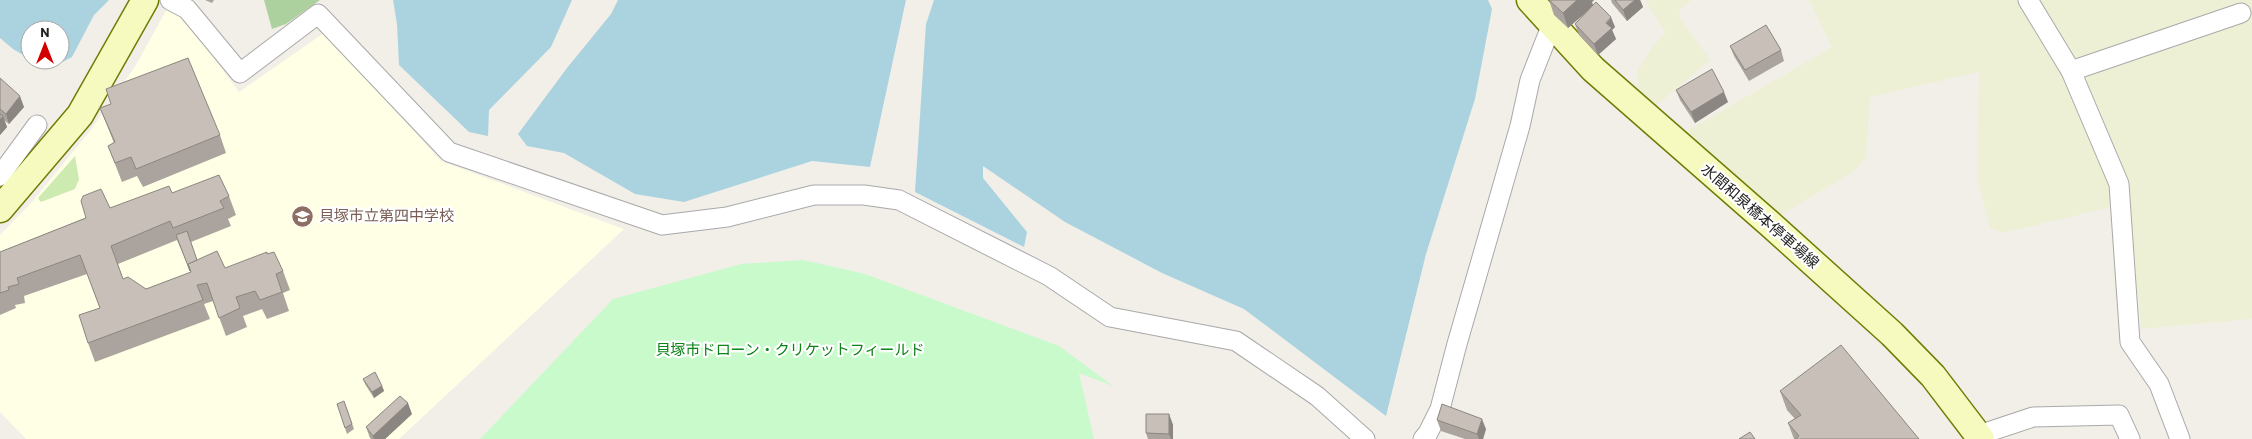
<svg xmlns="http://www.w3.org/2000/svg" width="2252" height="439" font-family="Barlow,'Noto Sans JP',sans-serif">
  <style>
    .education { fill: #ffffe5 }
    .farmland { fill: #eef0d5 }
    .grass { fill: #cdebb0 }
    .forest { fill: #add19e }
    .park { fill: #c8facc }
    .water { fill: #aad3df }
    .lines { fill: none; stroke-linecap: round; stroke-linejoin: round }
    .street-casing { stroke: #a9a9a9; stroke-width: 21 }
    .secondary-casing { stroke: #707d05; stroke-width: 29 }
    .street { stroke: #fff; stroke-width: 19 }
    .secondary { stroke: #f7fabf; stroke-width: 26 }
    .wall { fill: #aba49e; fill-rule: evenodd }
    .shaded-wall { fill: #8b8681 }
    .building { fill: #c7bfb8; stroke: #8b8681 }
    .labels { text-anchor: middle; stroke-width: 4.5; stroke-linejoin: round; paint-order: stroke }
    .education-label { font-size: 15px; fill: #785e54; stroke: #fff; text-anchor: start }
    .street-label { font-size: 15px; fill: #222; stroke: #fff }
    .park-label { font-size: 15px; fill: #0c8416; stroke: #fff }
  </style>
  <rect width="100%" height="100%" fill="#f2efe9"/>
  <path class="education" d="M 168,7 L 183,16 L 239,92 L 324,33 L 441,161 L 624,229 L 399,439 L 26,439 L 0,412 L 0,235 L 32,202 L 90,131 L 136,65 Z"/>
  <g class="farmland">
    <path d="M 1645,0 L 1692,0 L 1681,8 L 1679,16 L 1710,60 L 1656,106 L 1637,90 L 1638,70 L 1654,44 L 1666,33 Z"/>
    <path d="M 1809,0 L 2252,0 L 2252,319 L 2141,329 L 2139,298 L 2115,299 L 2111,207 L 2003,233 L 1990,228 L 1977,177 L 1979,72 L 1870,97 L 1866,157 L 1853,172 L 1779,216 L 1682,134 L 1832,47 Z"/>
  </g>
  <path class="grass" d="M 75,156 L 79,179 L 75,189 L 41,202 L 38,198 Z"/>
  <path class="forest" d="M 264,0 L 320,0 L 286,24 L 272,29 Z"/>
  <path class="park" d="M 803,260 L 865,274 L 1059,346 L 1113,386 L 1079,373 L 1094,439 L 480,439 L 613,299 L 741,264 Z"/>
  <g class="water">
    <path d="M 0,0 L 109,0 L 94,15 L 72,57 L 49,69 L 32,60 L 60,60 L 60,30 L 30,30 L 30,59 L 13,49 L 0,38 Z"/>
    <path d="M 393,0 L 572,0 L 551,47 L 489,110 L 488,136 L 469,132 L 399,65 L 397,24 Z"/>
    <path d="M 618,0 L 906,0 L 870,167 L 812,161 L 684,202 L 635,194 L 564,153 L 527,146 L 518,134 L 567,68 L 611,14 Z"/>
    <path d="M 934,0 L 1488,0 L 1492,9 L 1475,99 L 1426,254 L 1386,416 L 1244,309 L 1162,273 L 1065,222 L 983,166 L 983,178 L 1027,232 L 1024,247 L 915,192 L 926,24 Z"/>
  </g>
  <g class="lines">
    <defs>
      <g id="street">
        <path d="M 170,0 L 187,9 L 240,73 L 318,14 L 449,152 L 662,225 L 727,217 L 814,195 L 864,195 L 899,200 L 1049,276 L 1110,317 L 1236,341 L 1317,396 L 1365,439"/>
        <path d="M 2028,0 L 2071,71 L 2119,184 L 2130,342 L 2159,384 L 2180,439"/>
        <path d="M 2071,71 L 2241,13"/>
        <path d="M 0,176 L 37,125"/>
        <path d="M 1979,435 L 2033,417 L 2119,415 L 2130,439"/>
        <path d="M 1423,439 L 1428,433 L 1440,409 L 1457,344 L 1520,126 L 1530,80 L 1552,24"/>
      </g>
      <g id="secondary">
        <path d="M 1530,0 L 1593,69 L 1770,224 L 1892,334 L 1933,376 L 1981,439"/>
        <path d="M 0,209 L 80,115 L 145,0"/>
      </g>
    </defs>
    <use href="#street" class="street-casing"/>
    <use href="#secondary" class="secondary-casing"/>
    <use href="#street" class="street"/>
    <use href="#secondary" class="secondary"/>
  </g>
  <g class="wall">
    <path d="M 205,0 L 214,0 L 212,3 Z"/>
    <path d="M 1549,0 L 1594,0 L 1592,2 L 1593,5 L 1615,27 L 1612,30 L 1616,39 L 1598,55 L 1579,35 L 1575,24 L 1584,14 L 1568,28 L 1554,15 Z"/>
    <path d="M 1611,0 L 1640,0 L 1643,7 L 1627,21 L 1612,3 Z"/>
    <path d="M 1730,46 L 1781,50 L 1784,61 L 1749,81 L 1734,56 Z"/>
    <path d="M 0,79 L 24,107 L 9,124 L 4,120 L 7,127 L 0,135 Z"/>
    <path d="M 1676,90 L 1728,102 L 1695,123 L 1680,100 Z"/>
    <path d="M 100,108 L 220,135 L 226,153 L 143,187 L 137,176 L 122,182 L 108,146 L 114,143 Z"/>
    <path d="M 172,193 L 229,196 L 236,215 L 228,219 L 231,226 L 191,242 L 197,260 L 225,268 L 268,254 L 283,271 L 290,290 L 283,293 L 289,311 L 267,319 L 262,309 L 243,316 L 247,327 L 226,336 L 213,301 L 204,304 L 210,319 L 95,362 L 88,343 L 100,308 L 87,274 L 24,296 L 25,303 L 15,305 L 16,308 L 0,315 L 0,252 L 110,208 ZM 177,240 L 191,273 L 146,289 L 123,279 L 118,264 Z"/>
    <path d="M 363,379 L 382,386 L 384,391 L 374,398 L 365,384 Z"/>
    <path d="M 1780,391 L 1919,439 L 1794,439 L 1788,423 L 1795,419 L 1787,410 Z"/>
    <path d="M 344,401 L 354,429 L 347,434 L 345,428 Z"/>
    <path d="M 412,414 L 385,439 L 371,439 L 370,438 L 366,427 Z"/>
    <path d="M 1169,414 L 1173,425 L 1173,439 L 1148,439 L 1146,433 Z"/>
    <path d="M 1437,420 L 1486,429 L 1483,439 L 1465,439 L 1441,431 Z"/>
  </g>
  <g class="shaded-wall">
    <path d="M 1577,0 L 1594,0 L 1592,2 L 1593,6 L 1568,28 L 1563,13 Z"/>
    <path d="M 1635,0 L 1640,0 L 1643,7 L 1627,21 L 1623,10 Z"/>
    <path d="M 1611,17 L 1615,27 L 1612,30 L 1616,39 L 1598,55 L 1594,44 Z"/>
    <path d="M 1724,92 L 1728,102 L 1695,123 L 1691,112 Z"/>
    <path d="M 20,96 L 24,107 L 9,124 L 6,114 Z"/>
    <path d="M 3,116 L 7,127 L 0,135 L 0,120 Z"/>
    <path d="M 382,386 L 384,391 L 374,398 L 372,392 Z"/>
    <path d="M 408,403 L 412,414 L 385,439 L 374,439 L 373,436 Z"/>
    <path d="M 1169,414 L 1173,425 L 1173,439 L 1171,439 L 1169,434 Z"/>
    <path d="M 1482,419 L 1486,429 L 1483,439 L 1479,439 L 1477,434 Z"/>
  </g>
  <g class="building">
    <path d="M 1549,0 L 1577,0 L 1563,13 Z"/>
    <path d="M 1615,0 L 1635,0 L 1623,10 Z"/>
    <path d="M 1596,2 L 1611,17 L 1606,23 L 1612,28 L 1594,44 L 1575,24 Z"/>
    <path d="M 1766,25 L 1781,50 L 1745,70 L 1730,46 Z"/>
    <path d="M 188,58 L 220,135 L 136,169 L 131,157 L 115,163 L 108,146 L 115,142 L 100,108 L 111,104 L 106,89 Z"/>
    <path d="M 1712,69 L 1724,92 L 1691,112 L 1676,90 Z"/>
    <path d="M 0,78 L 20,96 L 6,114 L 0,109 Z"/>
    <path d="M 0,114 L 3,116 L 0,120 Z"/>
    <path d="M 219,175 L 229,196 L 220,201 L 224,208 L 173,228 L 170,221 L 111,246 L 123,279 L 128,277 L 146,289 L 191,272 L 188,264 L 217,251 L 225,268 L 267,252 L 267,254 L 274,252 L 283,271 L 276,274 L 282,292 L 260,300 L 255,291 L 236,297 L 240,308 L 219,318 L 207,283 L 197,285 L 203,300 L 88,343 L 79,315 L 100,308 L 80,255 L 17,278 L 19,284 L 8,287 L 9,290 L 0,293 L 0,252 L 86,218 L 81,201 L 83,196 L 101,189 L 110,208 L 169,186 L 172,193 Z"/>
    <path d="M 187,231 L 197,260 L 188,264 L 190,271 L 176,235 Z"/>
    <path d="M 1841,345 L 1919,439 L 1795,439 L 1799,436 L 1788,423 L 1801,415 L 1780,391 Z"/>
    <path d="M 375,372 L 382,386 L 372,392 L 363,379 Z"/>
    <path d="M 400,396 L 408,403 L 373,436 L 366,427 Z"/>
    <path d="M 344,401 L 352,424 L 345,428 L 337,404 Z"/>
    <path d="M 1442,404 L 1482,419 L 1477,434 L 1437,420 Z"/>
    <path d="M 1146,414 L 1169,414 L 1169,434 L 1146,433 Z"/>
    <path d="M 1750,432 L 1755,439 L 1739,439 Z"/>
  </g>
  <defs>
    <symbol id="university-disc" viewBox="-11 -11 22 22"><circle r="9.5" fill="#8d6e63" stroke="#fff"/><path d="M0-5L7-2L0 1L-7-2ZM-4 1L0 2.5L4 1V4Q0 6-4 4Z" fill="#fff"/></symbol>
  </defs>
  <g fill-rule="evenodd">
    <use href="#university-disc" x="290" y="204" width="25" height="25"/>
  </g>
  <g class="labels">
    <g class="education-label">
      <text x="319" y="221">貝塚市立第四中学校</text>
    </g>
    <g class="street-label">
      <text transform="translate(1760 216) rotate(41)" y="5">水間和泉橋本停車場線</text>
    </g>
    <g class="park-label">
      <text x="790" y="355">貝塚市ドローン・クリケットフィールド</text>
    </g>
  </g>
  <g transform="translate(45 45)"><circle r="24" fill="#ffffff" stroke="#a7a7a7"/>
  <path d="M0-4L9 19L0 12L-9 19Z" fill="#d40000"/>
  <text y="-8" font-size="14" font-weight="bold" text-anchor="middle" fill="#222222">N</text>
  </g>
</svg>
